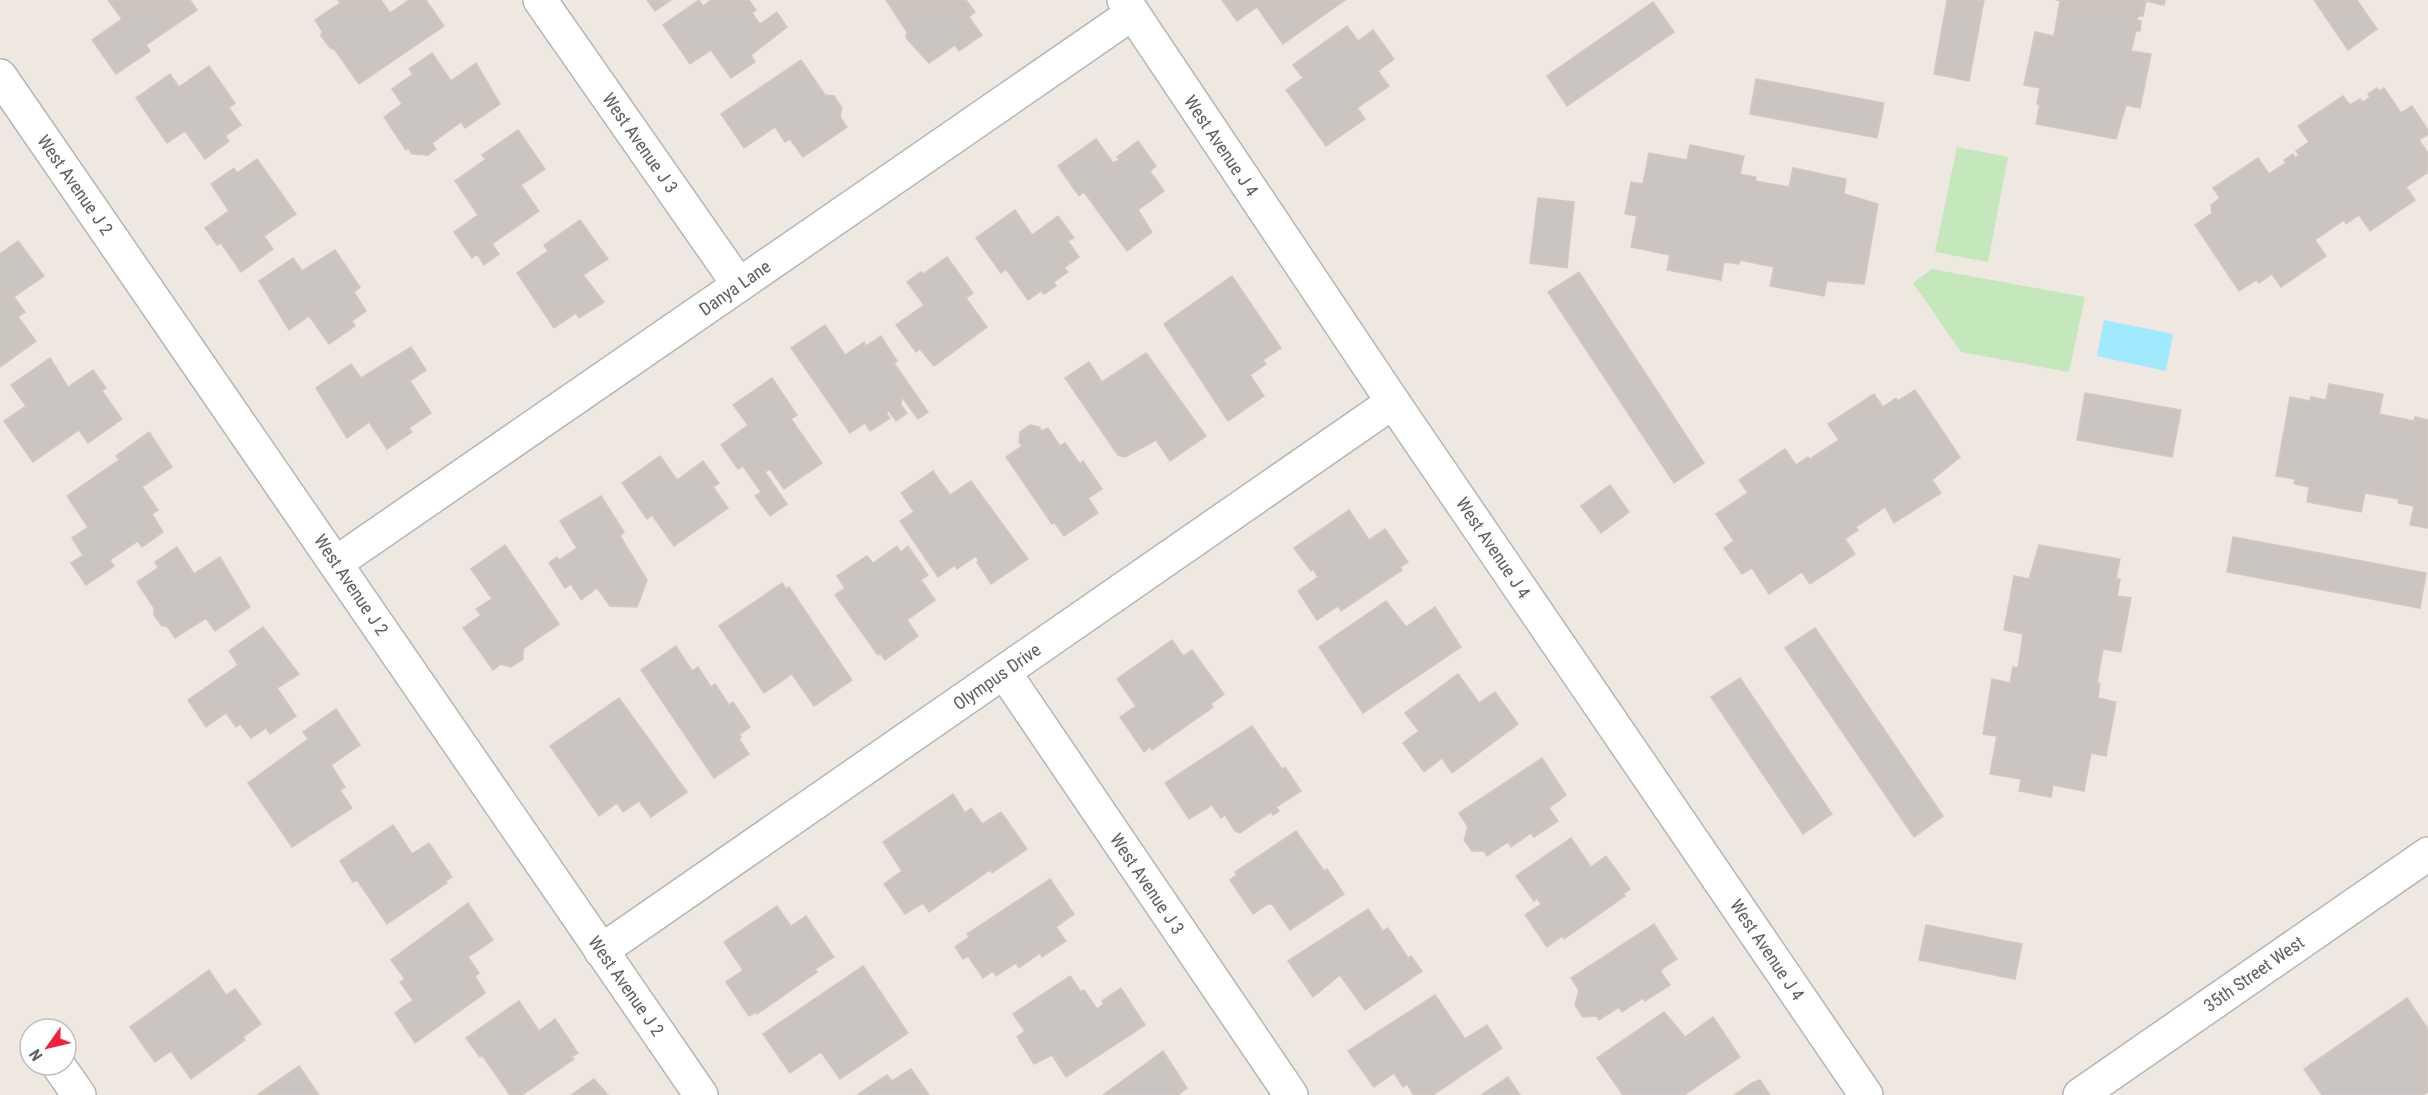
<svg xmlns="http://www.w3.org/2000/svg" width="2428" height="1095" font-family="'Roboto Condensed',sans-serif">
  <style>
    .green { fill: #c5e7bc }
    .water { fill: #a0e9ff }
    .building { fill: #cac5c0; stroke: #d3c8bf; stroke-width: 1.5 }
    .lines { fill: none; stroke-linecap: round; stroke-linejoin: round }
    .minor-casing { stroke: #b2b6ba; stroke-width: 36 }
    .minor { stroke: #fff; stroke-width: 33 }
    .labels { text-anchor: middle; stroke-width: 6; stroke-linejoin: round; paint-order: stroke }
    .street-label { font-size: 18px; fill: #5a6063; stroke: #fff }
  </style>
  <rect width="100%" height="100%" fill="#eee8e1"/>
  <g class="green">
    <path d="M 1957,147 L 2008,157 L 1988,262 L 1935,252 Z"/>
    <path d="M 1932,269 L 2085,297 L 2069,372 L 1961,352 L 1913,283 Z"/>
  </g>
  <path class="water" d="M 2104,320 L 2173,334 L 2166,371 L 2097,356 Z"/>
  <g class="building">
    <path d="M 108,0 L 190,0 L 197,10 L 146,45 L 150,51 L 116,74 L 92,40 L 122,19 Z"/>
    <path d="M 338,0 L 381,0 L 390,13 L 409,0 L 426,0 L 444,26 L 359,84 L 335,50 L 330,48 L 321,36 L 322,31 L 315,20 L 340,3 Z"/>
    <path d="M 647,0 L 671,0 L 655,11 Z"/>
    <path d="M 699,0 L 703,6 L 711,0 L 749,0 L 756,10 L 752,13 L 760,24 L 777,12 L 787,27 L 751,55 L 755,62 L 731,78 L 711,50 L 690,64 L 663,25 Z"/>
    <path d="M 886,0 L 966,0 L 975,12 L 969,17 L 982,35 L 959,51 L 955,45 L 929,63 L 906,38 L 907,32 Z"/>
    <path d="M 1222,0 L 1345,0 L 1283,44 L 1257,7 L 1237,21 Z"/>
    <path d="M 1947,0 L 1984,0 L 1969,81 L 1934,74 Z"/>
    <path d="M 2056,0 L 2165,0 L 2164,5 L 2146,1 L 2143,16 L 2138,16 L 2137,20 L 2141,21 L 2140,31 L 2136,31 L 2131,51 L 2151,54 L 2140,108 L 2126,105 L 2116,139 L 2036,124 L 2040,104 L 2037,104 L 2040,88 L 2024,85 L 2035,32 L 2054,36 L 2060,1 Z"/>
    <path d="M 2314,0 L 2357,0 L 2377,29 L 2348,50 Z"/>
    <path d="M 1653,2 L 1674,32 L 1567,106 L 1547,76 Z"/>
    <path d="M 1347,26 L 1358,41 L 1373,30 L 1394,59 L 1378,71 L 1389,86 L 1357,108 L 1365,119 L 1326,146 L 1286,90 L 1303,78 L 1293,65 Z"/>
    <path d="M 432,53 L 451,81 L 476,63 L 500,104 L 465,128 L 461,122 L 432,143 L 436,149 L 428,155 L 412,154 L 408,148 L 406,150 L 384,117 L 402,104 L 392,89 L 413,74 L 409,69 Z"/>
    <path d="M 801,60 L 825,95 L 834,96 L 842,108 L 840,117 L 847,127 L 803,157 L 790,139 L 785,142 L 775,127 L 744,148 L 721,114 Z"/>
    <path d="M 209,66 L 235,103 L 229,108 L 241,125 L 225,136 L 229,141 L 205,159 L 185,131 L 167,143 L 136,98 L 170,74 L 179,87 Z"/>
    <path d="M 1756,79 L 1884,103 L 1877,138 L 1750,114 Z"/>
    <path d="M 2377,88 L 2379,91 L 2384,88 L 2401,113 L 2412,106 L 2428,130 L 2428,134 L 2419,140 L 2428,153 L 2428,172 L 2406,187 L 2415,200 L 2370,231 L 2359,215 L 2346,224 L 2344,220 L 2315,240 L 2326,256 L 2281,287 L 2272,274 L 2259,283 L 2256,280 L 2239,291 L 2195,225 L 2212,213 L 2211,205 L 2220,198 L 2213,188 L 2258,158 L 2269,174 L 2286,163 L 2284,160 L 2293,154 L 2295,158 L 2299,155 L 2296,151 L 2309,142 L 2298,126 L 2343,96 L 2350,105 L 2360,99 L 2363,102 L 2370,97 L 2368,94 Z"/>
    <path d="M 518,130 L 545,169 L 521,185 L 539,211 L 492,244 L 499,254 L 484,265 L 477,254 L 472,258 L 454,232 L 478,215 L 455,181 L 486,159 L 482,155 Z"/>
    <path d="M 1096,139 L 1113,163 L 1119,160 L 1117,157 L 1138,141 L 1156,166 L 1150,171 L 1164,191 L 1138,210 L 1152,232 L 1127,251 L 1084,192 L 1079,196 L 1058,166 Z"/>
    <path d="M 1690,145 L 1744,156 L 1740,174 L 1756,177 L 1755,181 L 1789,187 L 1793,168 L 1846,179 L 1844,194 L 1878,204 L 1864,284 L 1827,281 L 1824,296 L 1770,286 L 1774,267 L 1740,260 L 1739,264 L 1724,262 L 1721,280 L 1667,270 L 1670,255 L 1631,247 L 1637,216 L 1625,214 L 1631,182 L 1643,184 L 1649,153 L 1687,160 Z"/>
    <path d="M 257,159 L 296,214 L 264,236 L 273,249 L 241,272 L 221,243 L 217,245 L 205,228 L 229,211 L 211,184 L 234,168 L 237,173 Z"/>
    <path d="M 1538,198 L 1574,202 L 1567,268 L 1530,263 Z"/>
    <path d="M 1015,210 L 1032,235 L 1058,216 L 1074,238 L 1068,241 L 1079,257 L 1064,268 L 1068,272 L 1054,282 L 1056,286 L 1044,294 L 1041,291 L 1028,300 L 1006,269 L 1001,273 L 976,238 Z"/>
    <path d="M 580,220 L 608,259 L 583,275 L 604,302 L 579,318 L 576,313 L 554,328 L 517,273 L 548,251 L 544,245 Z"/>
    <path d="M 18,241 L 44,276 L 14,297 L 25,312 L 18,317 L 36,341 L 0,367 L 0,254 Z"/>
    <path d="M 335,250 L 360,287 L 354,292 L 366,311 L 352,321 L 355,326 L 329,344 L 309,316 L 289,330 L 259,281 L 293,258 L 302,271 Z"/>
    <path d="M 947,257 L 973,293 L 966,298 L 987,327 L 934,366 L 920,349 L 916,352 L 896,325 L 924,305 L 907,282 L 921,272 L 923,274 Z"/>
    <path d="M 1579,272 L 1704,463 L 1674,483 L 1548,292 Z"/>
    <path d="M 1232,276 L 1281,348 L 1263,360 L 1266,364 L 1250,375 L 1264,396 L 1228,421 L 1164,324 Z"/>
    <path d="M 825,325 L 845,355 L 864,342 L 866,346 L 881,336 L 897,361 L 894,363 L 928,412 L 918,419 L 902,397 L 901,405 L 907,413 L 896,421 L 889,411 L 886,413 L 890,418 L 870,431 L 865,423 L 850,433 L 791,348 Z"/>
    <path d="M 411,347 L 426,370 L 410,381 L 431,413 L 409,428 L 412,432 L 387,449 L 369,422 L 347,438 L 316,388 L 351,364 L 361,378 Z"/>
    <path d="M 1146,353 L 1206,436 L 1170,461 L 1156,440 L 1125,457 L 1118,455 L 1065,378 L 1089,362 L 1102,382 Z"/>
    <path d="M 50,358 L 68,387 L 93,370 L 106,388 L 102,391 L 122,419 L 88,443 L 79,430 L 33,462 L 4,421 L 26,406 L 11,385 Z"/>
    <path d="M 772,378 L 797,415 L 791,419 L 822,463 L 784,489 L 770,469 L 765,472 L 787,504 L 770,516 L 755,496 L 761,492 L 743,466 L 738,469 L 721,445 L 748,425 L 733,405 Z"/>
    <path d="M 2329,384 L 2383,394 L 2379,414 L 2414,421 L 2415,417 L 2428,420 L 2428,528 L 2410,525 L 2414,506 L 2398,503 L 2399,499 L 2365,493 L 2361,512 L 2307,502 L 2309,487 L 2294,484 L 2295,479 L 2276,476 L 2290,397 L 2310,401 L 2311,397 L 2326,400 Z"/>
    <path d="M 1915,390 L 1960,457 L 1932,480 L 1941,493 L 1894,523 L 1885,507 L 1856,527 L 1858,530 L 1845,539 L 1855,554 L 1810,584 L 1802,572 L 1769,594 L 1752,568 L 1742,574 L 1724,548 L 1734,541 L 1716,514 L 1748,493 L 1739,480 L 1785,449 L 1796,465 L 1808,457 L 1810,459 L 1839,440 L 1828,424 L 1874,394 L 1883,407 L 1896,398 L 1898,401 Z"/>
    <path d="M 2085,393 L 2181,410 L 2172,457 L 2077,440 Z"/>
    <path d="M 1030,425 L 1039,427 L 1042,431 L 1048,428 L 1060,446 L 1065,443 L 1080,464 L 1083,461 L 1102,489 L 1088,498 L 1098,513 L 1064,536 L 1054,522 L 1052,524 L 1006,457 L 1022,446 L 1019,442 L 1020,432 Z"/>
    <path d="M 149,432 L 172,467 L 142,487 L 158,510 L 152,514 L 163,532 L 142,547 L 138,541 L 110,560 L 114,566 L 86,585 L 71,563 L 83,555 L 72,538 L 88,527 L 67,496 L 119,460 L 116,456 Z"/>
    <path d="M 660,456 L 677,480 L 703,461 L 719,483 L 713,487 L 728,508 L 674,546 L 652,515 L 647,519 L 622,483 Z"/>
    <path d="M 933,471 L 950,495 L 971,481 L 1028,559 L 991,584 L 977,562 L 979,561 L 976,556 L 957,569 L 955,565 L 938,577 L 900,521 L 914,512 L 901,493 Z"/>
    <path d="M 1610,485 L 1629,512 L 1601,533 L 1581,506 Z"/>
    <path d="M 601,496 L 624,532 L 620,536 L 647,580 L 637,607 L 610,606 L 597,588 L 581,600 L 571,584 L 565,588 L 549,563 L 557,557 L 559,560 L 577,548 L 560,521 Z"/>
    <path d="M 1349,510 L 1369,540 L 1385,529 L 1408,562 L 1400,567 L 1402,570 L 1341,611 L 1338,606 L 1317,620 L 1298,591 L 1318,577 L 1313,569 L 1311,571 L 1294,548 Z"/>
    <path d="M 2233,537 L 2426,573 L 2420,608 L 2227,572 Z"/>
    <path d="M 505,545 L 559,624 L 523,649 L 523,659 L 511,667 L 501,664 L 493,670 L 463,628 L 481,615 L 476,609 L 492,599 L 471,569 Z"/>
    <path d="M 2039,545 L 2120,559 L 2116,579 L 2120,579 L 2117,596 L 2131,598 L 2121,652 L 2103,649 L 2097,683 L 2100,683 L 2098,698 L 2116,702 L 2106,756 L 2091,753 L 2084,791 L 2053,785 L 2051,797 L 2019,791 L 2021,779 L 1990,774 L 1997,736 L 1983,734 L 1992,679 L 2010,683 L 2013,667 L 2018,668 L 2023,634 L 2004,630 L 2014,576 L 2029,579 Z"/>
    <path d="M 897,546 L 901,552 L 908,546 L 928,575 L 921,580 L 935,600 L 907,620 L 918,636 L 885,660 L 880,653 L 878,655 L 835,595 L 845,588 L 837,576 L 867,556 L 873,563 Z"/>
    <path d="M 177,547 L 194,574 L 220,557 L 250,607 L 215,631 L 206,618 L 175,638 L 167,626 L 162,626 L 154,615 L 154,608 L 137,582 L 158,568 L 155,562 Z"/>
    <path d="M 782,583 L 786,589 L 789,587 L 852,680 L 814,706 L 792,674 L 764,693 L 719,626 Z"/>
    <path d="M 1386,601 L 1406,627 L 1435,607 L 1461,647 L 1363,713 L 1319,647 Z"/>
    <path d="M 263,627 L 299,674 L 277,688 L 296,716 L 270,734 L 266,728 L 251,738 L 240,724 L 236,727 L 226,713 L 206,727 L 188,700 L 238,665 L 229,651 Z"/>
    <path d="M 1815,628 L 1943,816 L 1914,837 L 1785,648 Z"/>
    <path d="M 1172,640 L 1183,656 L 1192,650 L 1224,694 L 1211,704 L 1213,707 L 1152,750 L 1150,747 L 1144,752 L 1120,717 L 1136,706 L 1117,679 Z"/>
    <path d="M 676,646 L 692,671 L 698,667 L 711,687 L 715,684 L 729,705 L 733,702 L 750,727 L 739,735 L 741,737 L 739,739 L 749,754 L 714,778 L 641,670 Z"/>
    <path d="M 1458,674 L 1479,703 L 1495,692 L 1518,724 L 1452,773 L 1442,758 L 1424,772 L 1403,743 L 1419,731 L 1405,713 Z"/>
    <path d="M 1740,678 L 1832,814 L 1803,834 L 1711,697 Z"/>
    <path d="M 619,698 L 687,792 L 651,817 L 639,801 L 623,812 L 617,803 L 599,816 L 550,746 Z"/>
    <path d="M 336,709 L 360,745 L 331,765 L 345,787 L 340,790 L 352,808 L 292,847 L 248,783 L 308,739 L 303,732 Z"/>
    <path d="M 1252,726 L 1282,769 L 1285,767 L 1301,791 L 1276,807 L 1279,811 L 1273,815 L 1271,812 L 1240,833 L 1235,831 L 1225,815 L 1221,818 L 1212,805 L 1189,819 L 1165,783 Z"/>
    <path d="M 1542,758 L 1566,795 L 1549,808 L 1558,821 L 1534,837 L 1531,833 L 1511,847 L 1508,842 L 1487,856 L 1484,851 L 1472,851 L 1464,840 L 1468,827 L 1459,813 Z"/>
    <path d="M 953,794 L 965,813 L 971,808 L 982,824 L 1001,812 L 1027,849 L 992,873 L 990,870 L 929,912 L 923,903 L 905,914 L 884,884 L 902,871 L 883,842 Z"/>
    <path d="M 393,825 L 412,854 L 429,843 L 452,877 L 446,881 L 447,883 L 387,924 L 357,880 L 353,882 L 340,861 Z"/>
    <path d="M 1296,831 L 1324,871 L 1327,869 L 1344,894 L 1290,930 L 1272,904 L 1268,904 L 1253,914 L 1230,880 L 1237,875 L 1235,872 Z"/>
    <path d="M 1571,838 L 1591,867 L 1606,856 L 1630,889 L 1623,894 L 1625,896 L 1564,939 L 1562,936 L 1547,947 L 1525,915 L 1541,904 L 1537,898 L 1534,901 L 1516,876 Z"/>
    <path d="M 1050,879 L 1074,914 L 1056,927 L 1066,941 L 1042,957 L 1040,953 L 1019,968 L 1016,963 L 996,976 L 993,971 L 983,978 L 968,956 L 963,959 L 955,947 L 969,937 L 967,934 Z"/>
    <path d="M 468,903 L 493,940 L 468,957 L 479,973 L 475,976 L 485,993 L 415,1043 L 395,1013 L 413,1000 L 400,982 L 405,979 L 391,960 Z"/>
    <path d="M 777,906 L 790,925 L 788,928 L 806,916 L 834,957 L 815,969 L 817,972 L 757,1014 L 756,1012 L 749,1016 L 726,982 L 743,970 L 724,942 Z"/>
    <path d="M 1368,909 L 1383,931 L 1388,928 L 1408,958 L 1411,956 L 1422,971 L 1365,1010 L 1340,975 L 1313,997 L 1288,961 Z"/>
    <path d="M 1654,924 L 1677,959 L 1663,968 L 1661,972 L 1670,985 L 1645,1001 L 1643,998 L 1622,1012 L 1619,1007 L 1599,1020 L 1596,1016 L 1583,1017 L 1575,1005 L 1579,990 L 1571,978 Z"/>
    <path d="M 1926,925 L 2022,944 L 2015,979 L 1919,960 Z"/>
    <path d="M 863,966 L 908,1033 L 840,1079 L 821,1052 L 790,1073 L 763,1034 Z"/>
    <path d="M 209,970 L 226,995 L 235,989 L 261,1024 L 243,1037 L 245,1040 L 191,1079 L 171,1051 L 155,1062 L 130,1027 Z"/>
    <path d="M 1070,976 L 1081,992 L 1084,990 L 1097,1009 L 1104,1004 L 1102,1001 L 1121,988 L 1145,1025 L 1066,1077 L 1052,1055 L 1034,1064 L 1017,1037 L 1025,1031 L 1013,1014 Z"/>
    <path d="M 1435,995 L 1465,1039 L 1487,1025 L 1502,1048 L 1433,1095 L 1414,1095 L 1407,1084 L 1403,1087 L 1394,1073 L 1374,1087 L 1348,1051 Z"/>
    <path d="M 2407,998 L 2428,1029 L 2428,1092 L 2423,1095 L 2322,1095 L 2304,1069 Z"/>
    <path d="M 519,1001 L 539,1031 L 555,1019 L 578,1053 L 571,1057 L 574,1059 L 522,1095 L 510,1095 L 482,1055 L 480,1057 L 466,1038 Z"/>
    <path d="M 1664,1012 L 1685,1037 L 1713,1017 L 1740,1057 L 1684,1095 L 1623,1095 L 1597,1058 Z"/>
    <path d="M 1163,1051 L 1187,1088 L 1178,1095 L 1103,1095 Z"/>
    <path d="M 299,1066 L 319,1095 L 257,1095 Z"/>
    <path d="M 911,1069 L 929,1095 L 857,1095 L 887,1075 L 892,1081 Z"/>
    <path d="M 1508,1077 L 1520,1095 L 1481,1095 Z"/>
    <path d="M 594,1079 L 608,1095 L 571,1095 Z"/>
    <path d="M 1760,1080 L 1770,1095 L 1734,1095 L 1752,1083 Z"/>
  </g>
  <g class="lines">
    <defs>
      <g id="minor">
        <path d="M 540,0 L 739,285"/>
        <path d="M 1124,0 L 1393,402 L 1866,1095"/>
        <path d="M 0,76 L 701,1095"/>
        <path d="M 336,563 L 1133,13"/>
        <path d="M 1004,672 L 1291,1095"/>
        <path d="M 601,951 L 1393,402"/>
        <path d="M 58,1065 L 79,1095"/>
        <path d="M 2080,1095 L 2428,854"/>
      </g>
    </defs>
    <use href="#minor" class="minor-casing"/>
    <use href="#minor" class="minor"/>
  </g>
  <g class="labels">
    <g class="street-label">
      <text transform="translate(640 143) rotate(55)" y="6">West Avenue J 3</text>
      <text transform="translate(1221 146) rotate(56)" y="6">West Avenue J 4</text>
      <text transform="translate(75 185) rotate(55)" y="6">West Avenue J 2</text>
      <text transform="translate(735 288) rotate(-35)" y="6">Danya Lane</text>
      <text transform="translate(1493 548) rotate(56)" y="6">West Avenue J 4</text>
      <text transform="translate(351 585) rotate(56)" y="6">West Avenue J 2</text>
      <text transform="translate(997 677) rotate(-35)" y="6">Olympus Drive</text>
      <text transform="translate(1147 884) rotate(56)" y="6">West Avenue J 3</text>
      <text transform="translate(1767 950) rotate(56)" y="6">West Avenue J 4</text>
      <text transform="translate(2254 974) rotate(-35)" y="6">35th Street West</text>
      <text transform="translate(626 986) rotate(55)" y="6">West Avenue J 2</text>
    </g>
  </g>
  <g transform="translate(48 1047) rotate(236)"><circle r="28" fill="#ffffff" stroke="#bdbfc1" stroke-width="1.5"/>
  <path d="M0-4.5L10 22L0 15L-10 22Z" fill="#f2223d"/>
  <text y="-9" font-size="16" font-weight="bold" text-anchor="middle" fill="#5a6063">N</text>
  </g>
</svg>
